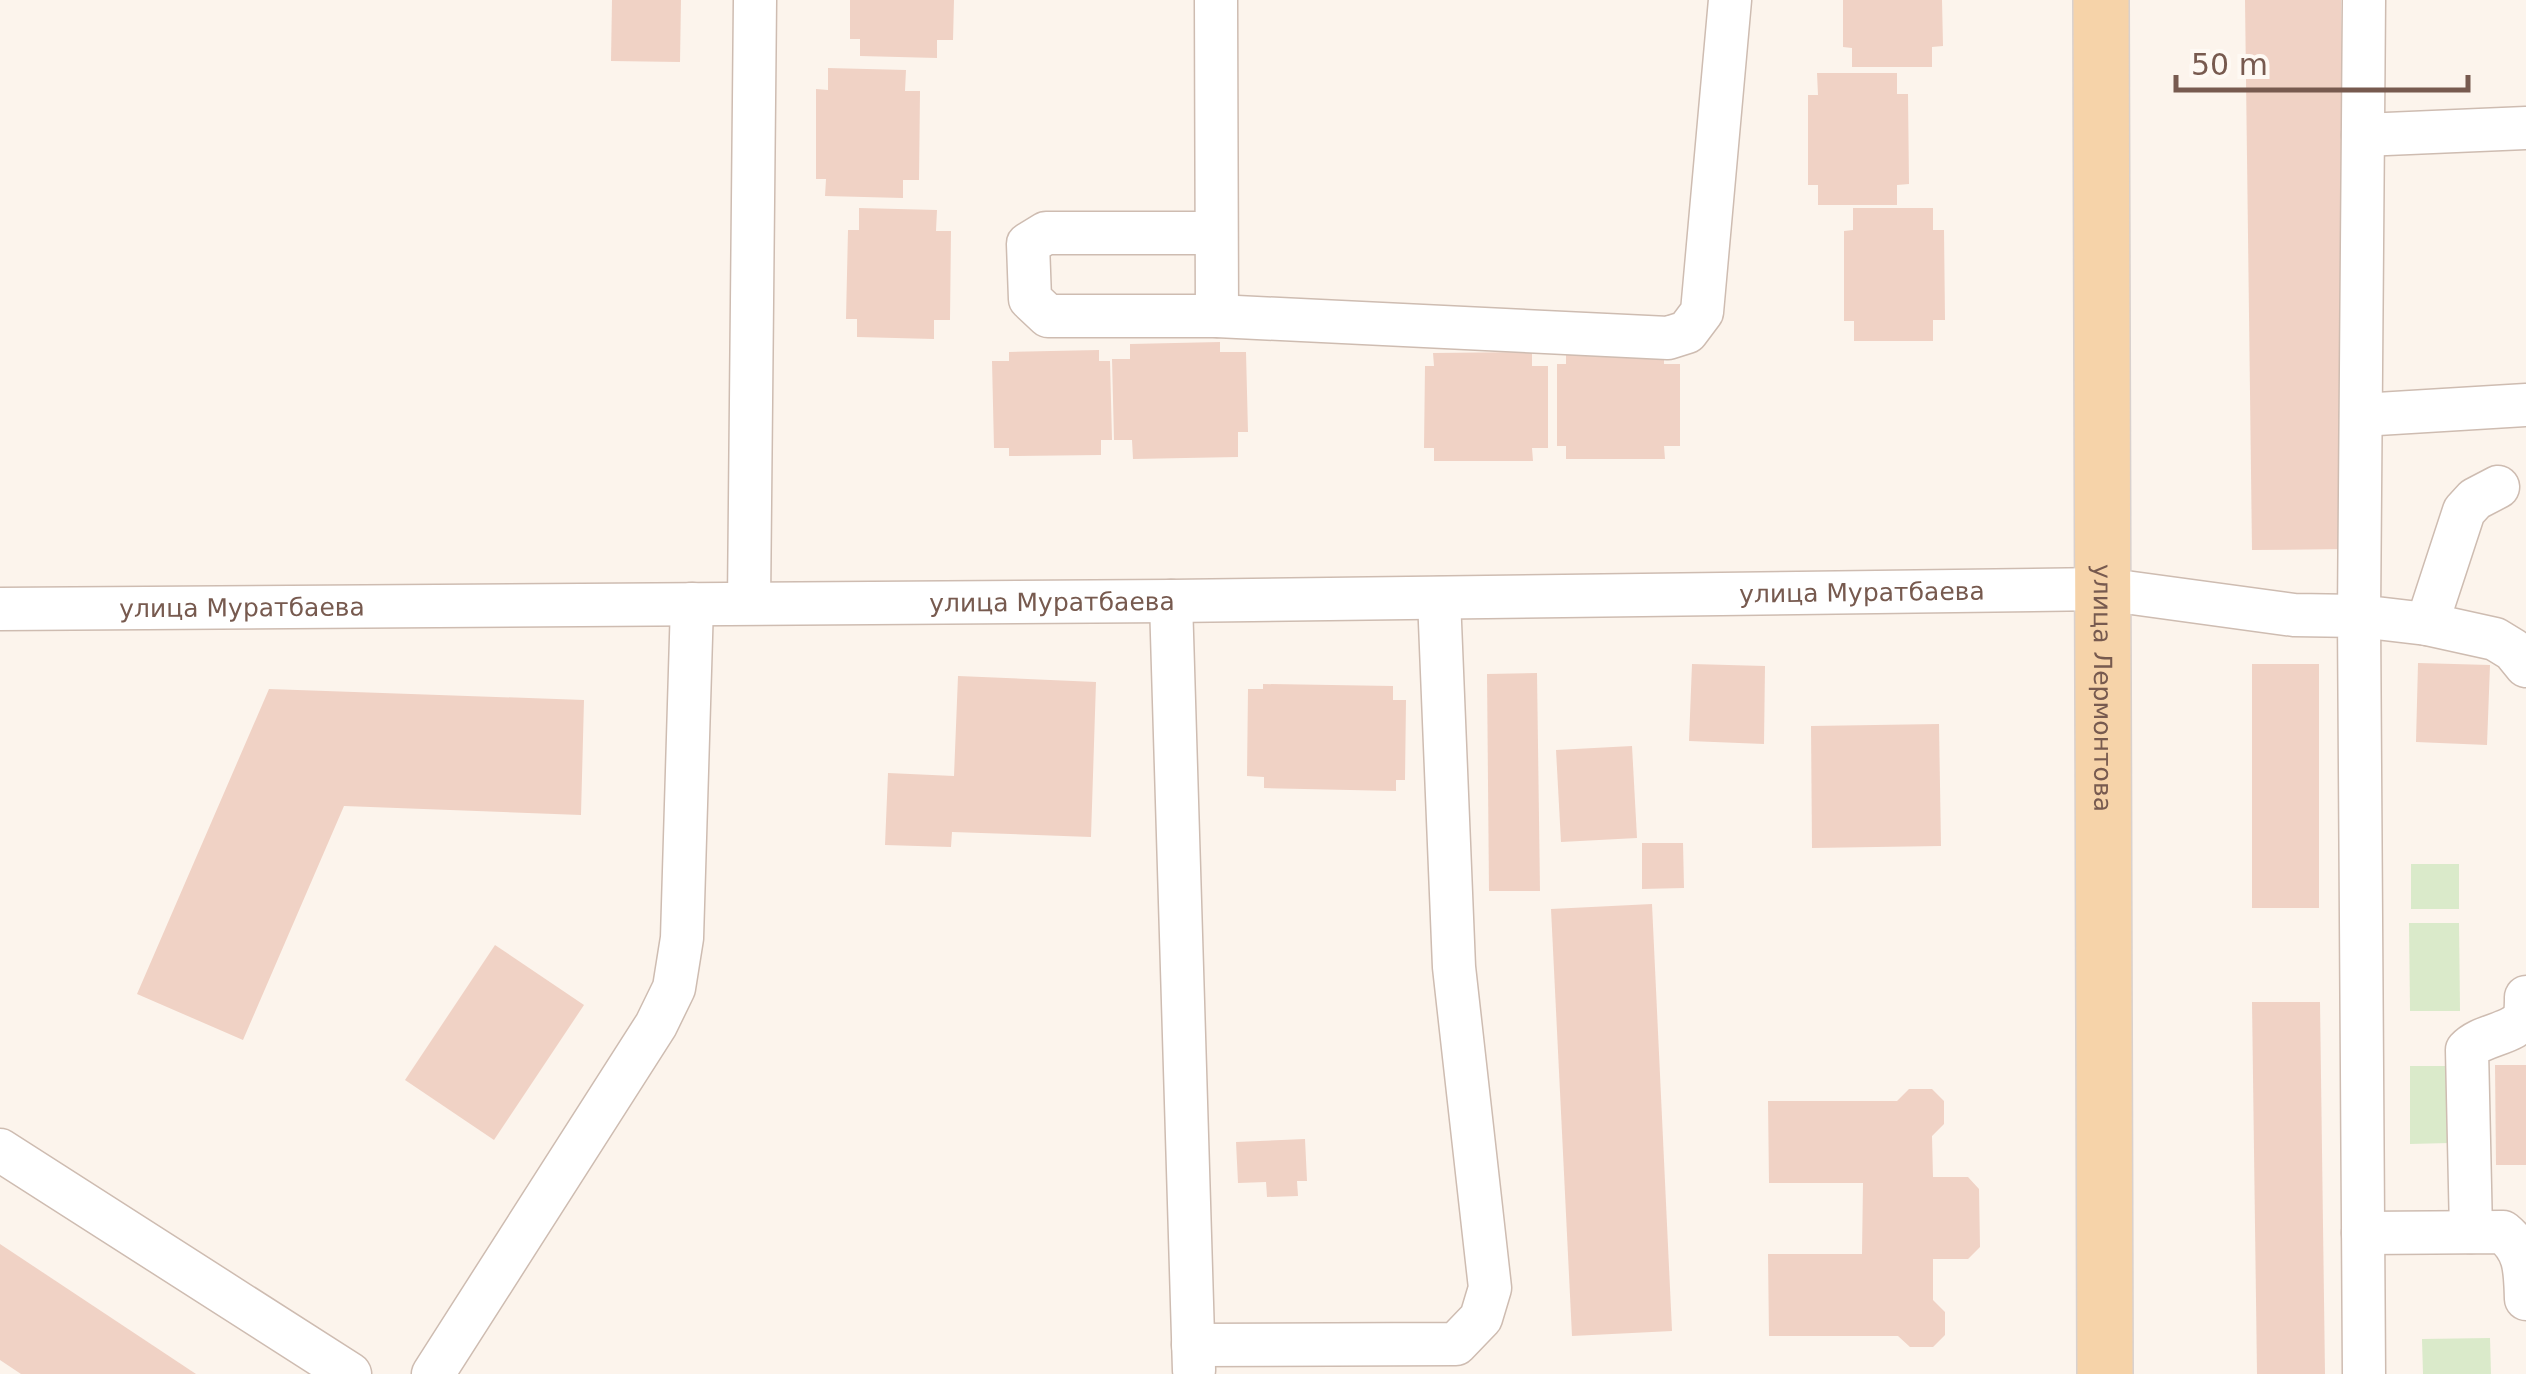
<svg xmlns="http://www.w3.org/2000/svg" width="2526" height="1374" font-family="'DejaVu Sans',sans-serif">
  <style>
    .green { fill: #daeaca }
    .building { fill: #f0d2c5 }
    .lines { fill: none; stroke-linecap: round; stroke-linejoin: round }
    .minor-casing { stroke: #cebcb1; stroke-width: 45 }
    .major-casing { stroke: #d9d1ce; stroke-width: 58 }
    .minor { stroke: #fff; stroke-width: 42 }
    .major { stroke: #f6d3a9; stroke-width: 55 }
    .labels { text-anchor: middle; stroke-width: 10; stroke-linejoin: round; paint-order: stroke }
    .street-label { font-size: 25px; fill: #775a4f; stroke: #fef9f3 }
  </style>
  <rect width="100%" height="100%" fill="#fcf4ec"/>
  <g class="green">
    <rect x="2411" y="864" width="48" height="45"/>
    <path d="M 2409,923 L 2459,923 L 2460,1011 L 2410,1011 Z"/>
    <path d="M 2410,1066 L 2448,1066 L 2449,1143 L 2410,1144 Z"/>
    <path d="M 2490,1338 L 2491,1374 L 2423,1374 L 2422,1339 Z"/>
  </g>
  <g class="building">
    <path d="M 612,0 L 681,0 L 680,62 L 611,61 Z"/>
    <path d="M 850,0 L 954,0 L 953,40 L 937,40 L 937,58 L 860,56 L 860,39 L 850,39 Z"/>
    <path d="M 1843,0 L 1942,0 L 1943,46 L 1932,47 L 1932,67 L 1852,67 L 1852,48 L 1843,47 Z"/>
    <path d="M 2245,0 L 2341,0 L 2348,549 L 2252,550 Z"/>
    <path d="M 828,68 L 906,70 L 905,91 L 920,91 L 919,180 L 903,180 L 903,198 L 825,196 L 826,179 L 816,179 L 816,89 L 828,90 Z"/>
    <path d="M 1817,73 L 1897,73 L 1897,94 L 1908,94 L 1909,184 L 1897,185 L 1897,205 L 1818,205 L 1818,185 L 1808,185 L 1808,95 L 1818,95 Z"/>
    <path d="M 859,208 L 937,210 L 936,231 L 951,231 L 950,320 L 934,320 L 934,339 L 857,337 L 857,319 L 846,319 L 848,230 L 859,230 Z"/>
    <path d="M 1853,208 L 1933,208 L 1933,230 L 1944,230 L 1945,320 L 1933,320 L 1933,341 L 1854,341 L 1854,321 L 1844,321 L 1844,231 L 1853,230 Z"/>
    <path d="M 1220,342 L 1220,352 L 1246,352 L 1248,432 L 1238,432 L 1238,457 L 1133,459 L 1132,440 L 1114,440 L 1112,359 L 1130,359 L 1130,344 Z"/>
    <path d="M 1099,350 L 1099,361 L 1110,361 L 1112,440 L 1101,440 L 1101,455 L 1009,456 L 1009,448 L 994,448 L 992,361 L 1009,361 L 1009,352 Z"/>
    <path d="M 1664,350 L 1664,364 L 1680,364 L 1680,446 L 1664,446 L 1665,459 L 1566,459 L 1566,446 L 1557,446 L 1557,364 L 1566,364 L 1566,351 Z"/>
    <path d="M 1532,352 L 1532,366 L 1548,366 L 1548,448 L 1532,448 L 1533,461 L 1434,461 L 1434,448 L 1424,448 L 1425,366 L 1434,366 L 1433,353 Z"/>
    <path d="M 2418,663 L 2490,665 L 2487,745 L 2416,742 Z"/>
    <path d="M 1692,664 L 1765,666 L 1764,744 L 1689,741 Z"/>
    <rect x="2252" y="664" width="67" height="244"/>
    <path d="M 1537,673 L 1540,891 L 1489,891 L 1487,674 Z"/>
    <path d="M 958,676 L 1096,682 L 1091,837 L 952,832 L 951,847 L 885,845 L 888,773 L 954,776 Z"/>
    <path d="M 1263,684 L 1393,686 L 1393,700 L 1406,700 L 1405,780 L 1396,780 L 1396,791 L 1264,788 L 1264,777 L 1247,776 L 1248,689 L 1263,689 Z"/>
    <path d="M 269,689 L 584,700 L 581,815 L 344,806 L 243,1040 L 137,994 Z"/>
    <path d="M 1939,724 L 1941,846 L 1812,848 L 1811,726 Z"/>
    <path d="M 1632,746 L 1637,838 L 1561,842 L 1556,750 Z"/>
    <path d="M 1642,843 L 1683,843 L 1684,888 L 1642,889 Z"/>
    <path d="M 1652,904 L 1672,1331 L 1572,1336 L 1551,909 Z"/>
    <path d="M 495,945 L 584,1005 L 494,1140 L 405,1080 Z"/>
    <path d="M 2252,1002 L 2320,1002 L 2325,1374 L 2257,1374 Z"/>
    <path d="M 2495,1065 L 2526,1065 L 2526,1165 L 2496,1165 Z"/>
    <path d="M 1909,1089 L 1932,1089 L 1944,1101 L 1944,1124 L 1932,1136 L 1933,1177 L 1968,1177 L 1979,1189 L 1980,1247 L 1968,1259 L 1933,1259 L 1933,1300 L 1945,1312 L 1945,1335 L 1933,1347 L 1910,1347 L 1898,1336 L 1769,1336 L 1768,1254 L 1862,1254 L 1863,1183 L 1769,1183 L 1768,1101 L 1897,1101 Z"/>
    <path d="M 1305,1139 L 1307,1181 L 1297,1181 L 1298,1196 L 1267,1197 L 1266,1182 L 1238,1183 L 1236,1142 Z"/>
    <path d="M 0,1244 L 196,1374 L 21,1374 L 0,1360 Z"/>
  </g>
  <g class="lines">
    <defs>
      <g id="minor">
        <path d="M 1216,0 L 1217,316"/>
        <path d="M 2364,0 L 2359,616 L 2427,624 L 2495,639 L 2513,650 L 2526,666"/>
        <path d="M 2363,135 L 2526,128"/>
        <path d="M 1216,233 L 1046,233 L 1028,244 L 1030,299 L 1048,316 L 1217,316 L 1668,338 L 1687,332 L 1702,312 L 1730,0"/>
        <path d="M 2361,415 L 2526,405"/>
        <path d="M 1171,601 L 1194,1370"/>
        <path d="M 749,603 L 755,0"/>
        <path id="s1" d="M 0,609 L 1171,601 L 2103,589 L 2294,615 L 2359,616 L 2364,1374"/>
        <path d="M 2427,624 L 2464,511 L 2475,499 L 2498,487"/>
        <path d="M 0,1150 L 350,1374"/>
        <path d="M 2471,1232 L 2467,1050 C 2482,1033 2518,1035 2525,1014 C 2526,1009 2526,1002 2526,997"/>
        <path d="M 2363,1233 L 2503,1232 C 2526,1251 2525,1271 2526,1299"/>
        <path d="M 1193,1345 L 1456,1344 L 1481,1318 L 1490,1288 L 1454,967 L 1439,598"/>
        <path d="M 433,1374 L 656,1025 L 674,988 L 682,938 L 692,604"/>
      </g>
      <g id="major">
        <path id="s2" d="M 2101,0 L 2105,1374"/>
      </g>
    </defs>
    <use href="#minor" class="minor-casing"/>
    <use href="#major" class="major-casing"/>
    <use href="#minor" class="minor"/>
    <use href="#major" class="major"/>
  </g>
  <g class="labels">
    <g class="street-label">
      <text dy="9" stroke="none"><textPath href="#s1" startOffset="1862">улица Муратбаева</textPath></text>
      <text dy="9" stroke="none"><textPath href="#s1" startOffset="1052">улица Муратбаева</textPath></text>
      <text dy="9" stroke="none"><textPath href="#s1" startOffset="242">улица Муратбаева</textPath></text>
      <text dy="9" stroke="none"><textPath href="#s2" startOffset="688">улица Лермонтова</textPath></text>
    </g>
  </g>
  <path d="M2176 75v15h292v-15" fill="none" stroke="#775a4f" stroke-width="5"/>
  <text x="2191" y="75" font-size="30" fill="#775a4f" stroke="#fef9f3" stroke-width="8" paint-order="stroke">50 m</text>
</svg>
